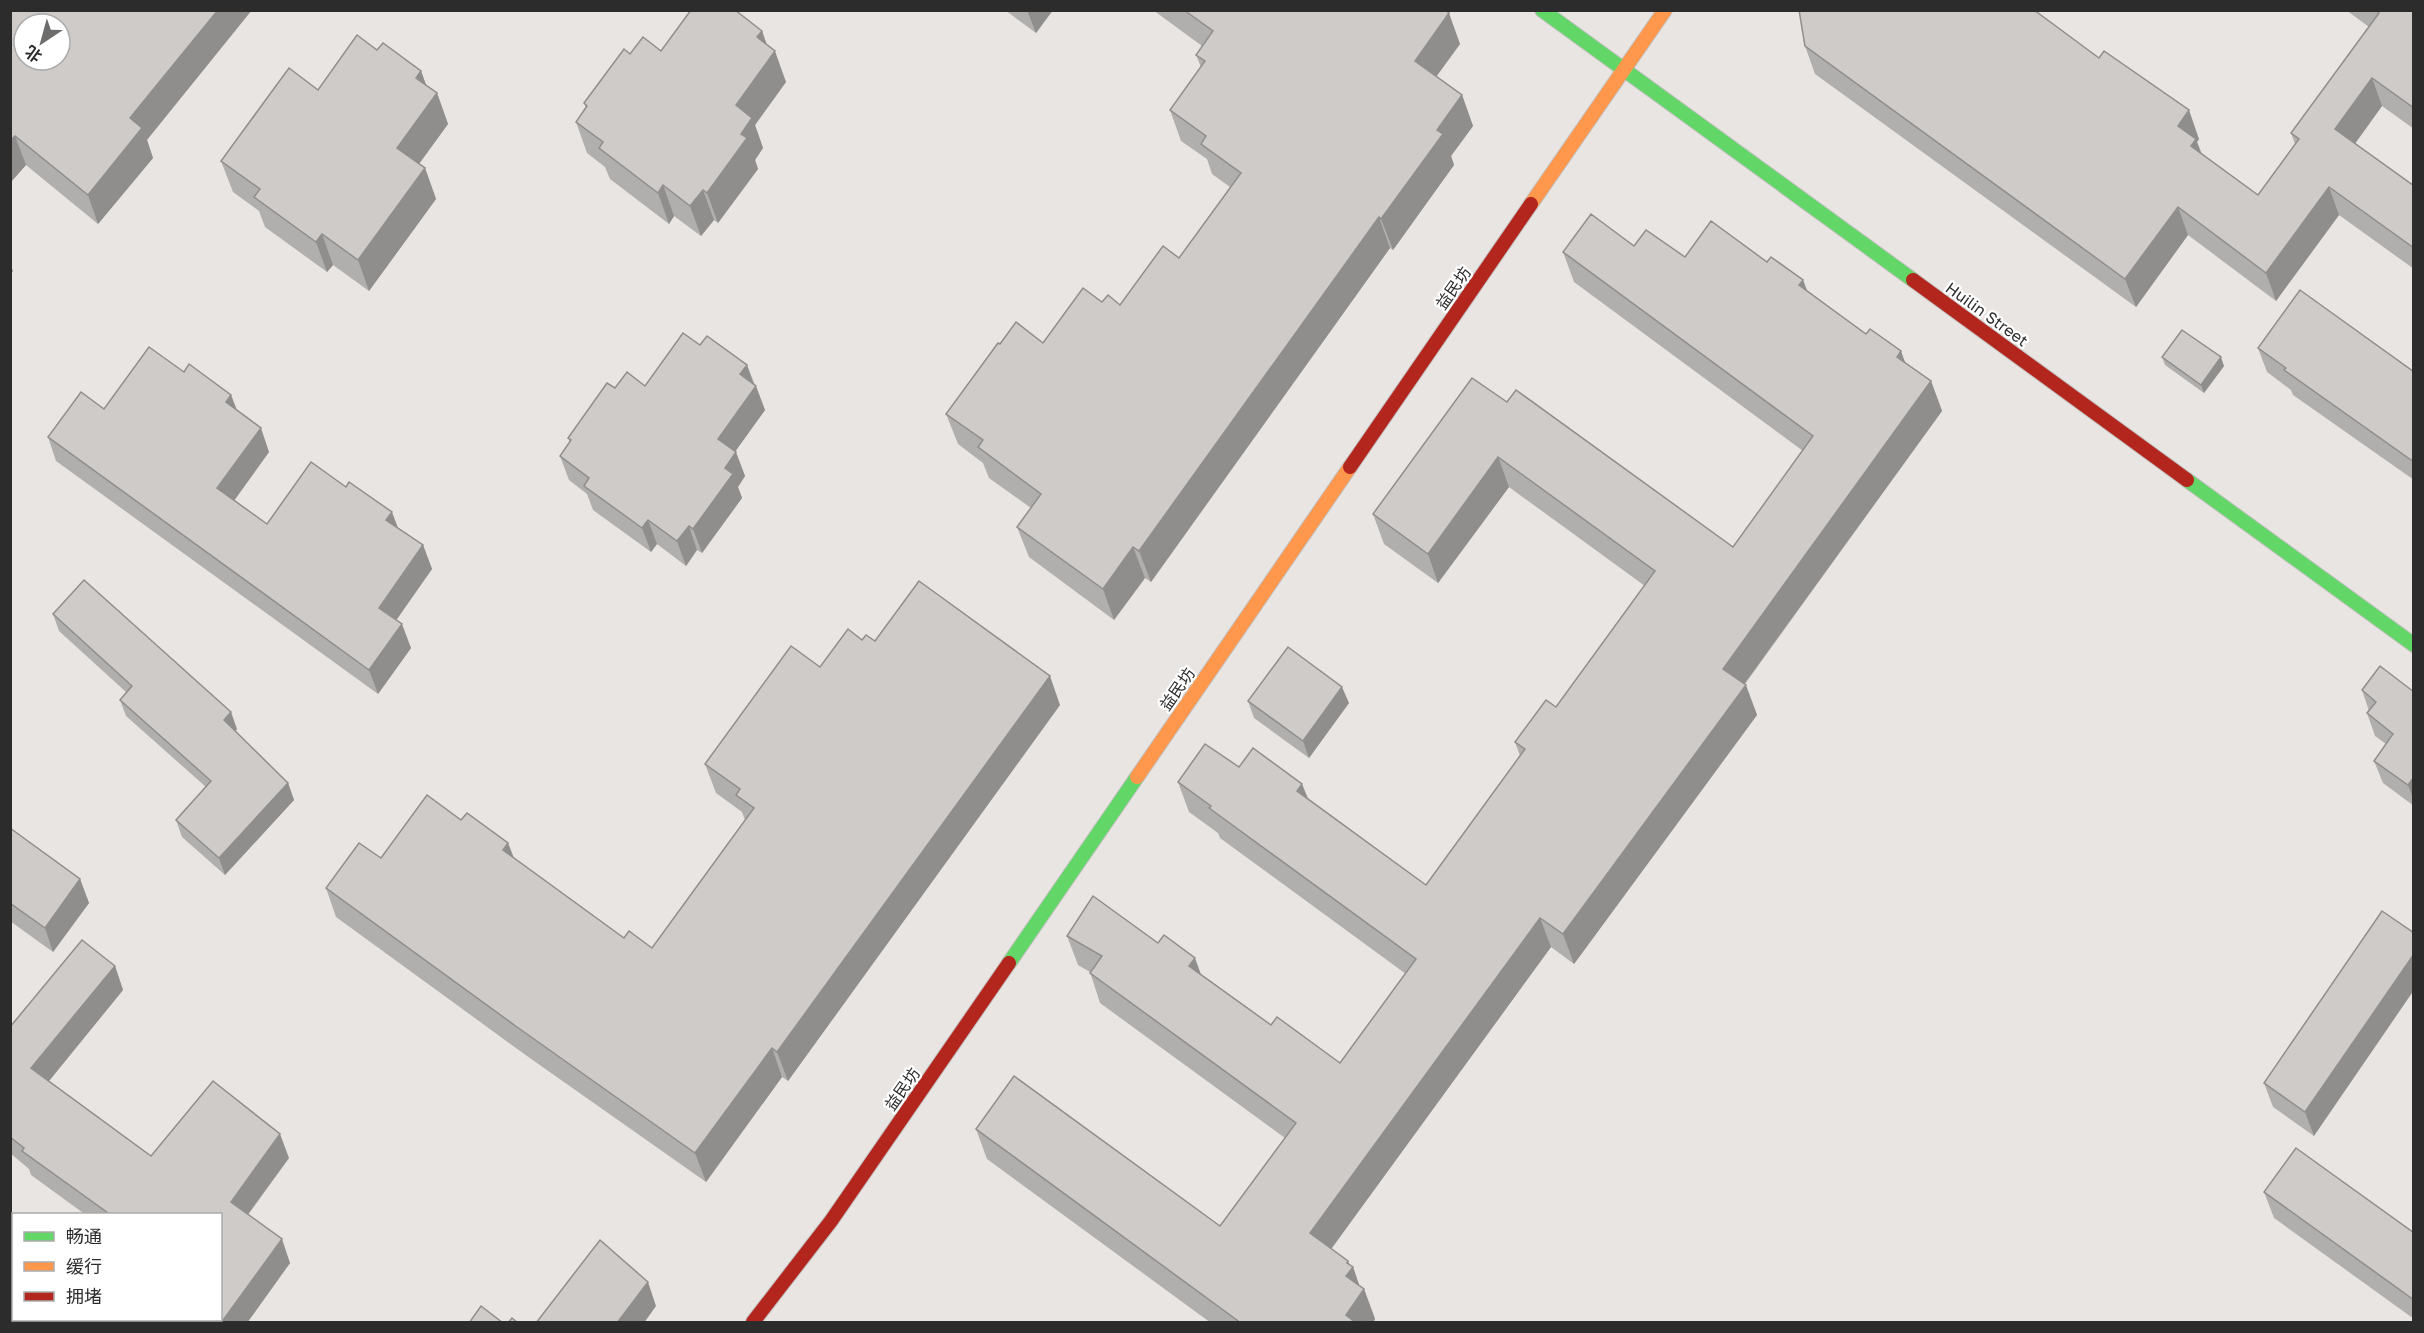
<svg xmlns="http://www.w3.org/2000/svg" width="2424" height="1333" font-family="'Golos Text','Noto Sans SC',sans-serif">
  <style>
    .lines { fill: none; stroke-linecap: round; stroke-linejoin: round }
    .fast-casing { stroke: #c2c1c1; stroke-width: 16 }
    .slow-casing { stroke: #c2c1c1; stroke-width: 16 }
    .jam-casing { stroke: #c2c1c1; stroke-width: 16 }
    .fast { stroke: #63d668; stroke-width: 14 }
    .slow { stroke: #ff974d; stroke-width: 14 }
    .jam { stroke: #b3261e; stroke-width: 14 }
    .wall { fill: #b1afad }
    .shaded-wall { fill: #908e8d }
    .building { fill: #cecbc9; stroke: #908e8d; stroke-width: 1.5; fill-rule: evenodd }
    .labels { text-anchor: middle; stroke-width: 4.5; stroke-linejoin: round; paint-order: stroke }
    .street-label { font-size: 16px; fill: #2c2c2c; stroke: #fff }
  </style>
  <rect width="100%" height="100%" fill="#e9e5e2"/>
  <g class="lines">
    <defs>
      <g id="fast">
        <path d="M 1542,10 L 1913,280"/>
        <path d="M 2187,480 L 2414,645"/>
        <path d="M 1009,963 L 1137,777"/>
      </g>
      <g id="slow">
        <path d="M 1531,204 L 1665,10"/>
        <path d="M 1137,777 L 1350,467"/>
      </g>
      <g id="jam">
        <path d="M 1913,280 L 2187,480"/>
        <path d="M 1350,467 L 1531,204"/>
        <path d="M 753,1322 L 831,1221 L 1009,963"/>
      </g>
    </defs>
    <use href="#fast" class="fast-casing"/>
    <use href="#slow" class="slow-casing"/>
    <use href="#jam" class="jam-casing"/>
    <use href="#fast" class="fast"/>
    <use href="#slow" class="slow"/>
    <use href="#jam" class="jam"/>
  </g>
  <g class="wall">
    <path d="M 10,10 L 147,140 L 153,158 L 98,224 L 26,165 L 10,183 Z"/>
    <path d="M 1005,10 L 1053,10 L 1036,33 Z"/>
    <path d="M 1153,10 L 1445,10 L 1460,44 L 1436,76 L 1462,95 L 1473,126 L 1451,156 L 1454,165 L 1393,250 L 1390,248 L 1151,582 L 1145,578 L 1114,620 L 1029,557 L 1017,527 L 1031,508 L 989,478 L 983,463 L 958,444 L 946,414 L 1000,344 L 1043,343 L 1102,302 L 1120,305 L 1179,258 L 1230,187 L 1212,174 L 1207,159 L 1181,141 L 1170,110 L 1201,67 L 1196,55 L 1202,46 Z"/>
    <path d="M 1799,10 L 2036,10 L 2037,12 L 2199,139 L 2197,142 L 2202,154 L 2258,195 L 2295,144 L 2291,133 L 2369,27 L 2346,10 L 2414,10 L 2414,129 L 2382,106 L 2355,144 L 2414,186 L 2414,269 L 2339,215 L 2276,301 L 2188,235 L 2136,307 L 1815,74 L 1805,46 Z"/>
    <path d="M 762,31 L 767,45 L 786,82 L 755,125 L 763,148 L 755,160 L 758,169 L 718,223 L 714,220 L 701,236 L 674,216 L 669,224 L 610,179 L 605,167 L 587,153 L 576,122 L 586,108 L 584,103 L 630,54 L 661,51 Z"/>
    <path d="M 377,50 L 421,71 L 426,85 L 437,93 L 448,124 L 419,164 L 425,168 L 436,199 L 369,291 L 333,265 L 327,272 L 265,227 L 259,211 L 233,192 L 221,161 L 318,90 Z"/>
    <path d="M 1634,246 L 1685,257 L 1767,262 L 1803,280 L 1807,291 L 1931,381 L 1942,411 L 1745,684 L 1757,715 L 1574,964 L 1551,947 L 1331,1249 L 1348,1261 L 1350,1265 L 1353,1267 L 1359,1285 L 1364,1289 L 1375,1319 L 1373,1323 L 1211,1323 L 987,1159 L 976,1129 L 1220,1226 L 1285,1138 L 1100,1003 L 1090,972 L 1078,965 L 1067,936 L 1201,974 L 1271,1025 L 1340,1063 L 1406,974 L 1220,838 L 1218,833 L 1189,812 L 1178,782 L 1239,767 L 1302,784 L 1308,798 L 1426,885 L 1520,756 L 1515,742 L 1556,707 L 1645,586 L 1509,487 L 1438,583 L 1384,544 L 1373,514 L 1507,402 L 1733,547 L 1803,451 L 1574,282 L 1563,252 Z"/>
    <path d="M 700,345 L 747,365 L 765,410 L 735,451 L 745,476 L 738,487 L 742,498 L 702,553 L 697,550 L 686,566 L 657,544 L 651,552 L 593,510 L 587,494 L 569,480 L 560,456 L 570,443 L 568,438 L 615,388 L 645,386 Z"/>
    <path d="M 2258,348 L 2414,372 L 2414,480 L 2293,395 L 2291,390 L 2267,372 Z"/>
    <path d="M 2162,357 L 2224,366 L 2204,393 L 2165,365 Z"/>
    <path d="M 184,372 L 231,395 L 237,410 L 269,452 L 234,500 L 267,524 L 398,528 L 423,545 L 432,569 L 396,620 L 411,648 L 378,694 L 56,461 L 48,437 L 104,409 Z"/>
    <path d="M 53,614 L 237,729 L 235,731 L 288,783 L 294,800 L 225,875 L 182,837 L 176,820 L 206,787 L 126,716 L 120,700 L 126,692 L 59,631 Z"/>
    <path d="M 862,640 L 875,641 L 1060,705 L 788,1081 L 782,1077 L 706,1182 L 527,1056 L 336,917 L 326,888 L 381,858 L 508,843 L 514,858 L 624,938 L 652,948 L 745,820 L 742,812 L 716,793 L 705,764 L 820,667 Z"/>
    <path d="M 2362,690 L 2414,692 L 2414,806 L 2383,783 L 2374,761 L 2386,744 L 2375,736 L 2367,713 L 2369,711 Z"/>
    <path d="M 1248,701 L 1349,703 L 1309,758 L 1254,718 Z"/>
    <path d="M 10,828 L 80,879 L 89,903 L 53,952 L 10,921 Z"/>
    <path d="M 2382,911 L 2314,1136 L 2273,1107 L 2264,1083 Z"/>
    <path d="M 115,966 L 123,990 L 49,1081 L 151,1156 L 289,1158 L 248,1215 L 290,1263 L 247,1323 L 10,1323 L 10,1275 L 14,1271 L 14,1320 L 220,1320 L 220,1215 L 86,1215 L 31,1175 L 29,1169 L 10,1153 L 10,1027 Z"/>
    <path d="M 2264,1192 L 2414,1233 L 2414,1319 L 2274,1218 Z"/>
  </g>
  <g class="shaded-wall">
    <path d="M 218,10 L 252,10 L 147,140 L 153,158 L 98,224 L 88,195 L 130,118 Z"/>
    <path d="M 1027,10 L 1053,10 L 1036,33 Z"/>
    <path d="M 1449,13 L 1460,44 L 1426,91 L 1415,61 Z"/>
    <path d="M 762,31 L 771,57 L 775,51 L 786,82 L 755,125 L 763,148 L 755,160 L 758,169 L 718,223 L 707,193 L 741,134 L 736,105 L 757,37 Z"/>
    <path d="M 421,71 L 432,101 L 437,93 L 448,124 L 408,179 L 397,148 L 416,78 Z"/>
    <path d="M 2372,78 L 2382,106 L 2345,157 L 2335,129 Z"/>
    <path d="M 1462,95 L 1473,126 L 1451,156 L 1454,165 L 1393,250 L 1381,219 L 1437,130 Z"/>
    <path d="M 2189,110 L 2199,139 L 2197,142 L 2206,167 L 2192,149 L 2178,126 Z"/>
    <path d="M 15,136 L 26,165 L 10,183 L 10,141 Z"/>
    <path d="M 425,168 L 436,199 L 369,291 L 358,260 Z"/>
    <path d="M 663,185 L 674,216 L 669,224 L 658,193 Z"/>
    <path d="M 2329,187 L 2339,215 L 2276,301 L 2266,273 Z"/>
    <path d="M 703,190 L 714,220 L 701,236 L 690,206 Z"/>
    <path d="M 2178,207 L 2188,235 L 2136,307 L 2125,279 Z"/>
    <path d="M 1379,217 L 1390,248 L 1151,582 L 1139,551 Z"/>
    <path d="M 322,234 L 333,265 L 327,272 L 316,242 Z"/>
    <path d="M 10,264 L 13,271 L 10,275 Z"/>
    <path d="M 1803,280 L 1814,309 L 1799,285 Z"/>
    <path d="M 1901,351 L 1912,381 L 1897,357 Z"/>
    <path d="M 2221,357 L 2224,366 L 2204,393 L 2201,385 Z"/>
    <path d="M 747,365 L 755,388 L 756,386 L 765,410 L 727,463 L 718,439 L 740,374 Z"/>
    <path d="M 1931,381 L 1942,411 L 1734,698 L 1723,669 Z"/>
    <path d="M 231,395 L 240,419 L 226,402 Z"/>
    <path d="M 261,428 L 269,452 L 226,512 L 217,488 Z"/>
    <path d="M 736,452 L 745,476 L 738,487 L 742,498 L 702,553 L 693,529 L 725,468 Z"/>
    <path d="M 1498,457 L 1509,487 L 1438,583 L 1428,554 Z"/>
    <path d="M 392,512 L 401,536 L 386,520 Z"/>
    <path d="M 648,520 L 657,544 L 651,552 L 642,528 Z"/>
    <path d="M 689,526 L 697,550 L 686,566 L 677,541 Z"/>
    <path d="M 423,545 L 432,569 L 388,632 L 379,608 Z"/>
    <path d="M 1133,547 L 1145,578 L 1114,620 L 1103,589 Z"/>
    <path d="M 402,624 L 411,648 L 378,694 L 369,670 Z"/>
    <path d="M 1050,676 L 1060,705 L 788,1081 L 777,1052 Z"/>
    <path d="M 1746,685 L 1757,715 L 1574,964 L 1563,934 Z"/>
    <path d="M 1342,687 L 1349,703 L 1309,758 L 1303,741 Z"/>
    <path d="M 231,712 L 237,729 L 230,737 L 224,720 Z"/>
    <path d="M 2414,777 L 2414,801 L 2408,785 Z"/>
    <path d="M 288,783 L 294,800 L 225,875 L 219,858 Z"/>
    <path d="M 1302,784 L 1313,813 L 1297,791 Z"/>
    <path d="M 508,843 L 519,872 L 503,850 Z"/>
    <path d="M 80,879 L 89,903 L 53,952 L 45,928 Z"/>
    <path d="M 1540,918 L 1551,947 L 1321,1263 L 1310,1233 Z"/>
    <path d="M 2414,954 L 2414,990 L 2314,1136 L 2305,1112 Z"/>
    <path d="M 1195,958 L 1206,988 L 1189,966 Z"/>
    <path d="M 115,966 L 123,990 L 40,1092 L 31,1068 Z"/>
    <path d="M 772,1048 L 782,1077 L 706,1182 L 695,1153 Z"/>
    <path d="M 280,1134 L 289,1158 L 239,1226 L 231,1202 Z"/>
    <path d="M 282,1239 L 290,1263 L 247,1323 L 221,1323 Z"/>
    <path d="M 1348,1261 L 1351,1269 L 1353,1267 L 1362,1293 L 1364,1289 L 1375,1319 L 1373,1323 L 1349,1323 L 1346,1315 L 1347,1263 Z"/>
    <path d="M 648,1282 L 656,1306 L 644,1323 L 617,1323 Z"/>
  </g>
  <g class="building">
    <path d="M 10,10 L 218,10 L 130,118 L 142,128 L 88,195 L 15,136 L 10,141 ZM 24,24 L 60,24 L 60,60 L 24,60 Z"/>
    <path d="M 691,10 L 735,10 L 762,31 L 757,37 L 775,51 L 736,105 L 752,118 L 741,134 L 747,138 L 707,193 L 703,190 L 690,206 L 663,185 L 658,193 L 599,148 L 603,142 L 576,122 L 587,106 L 584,103 L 624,49 L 630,54 L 643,37 L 661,51 Z"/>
    <path d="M 1184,10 L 1445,10 L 1449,13 L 1415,61 L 1462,95 L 1437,130 L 1443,134 L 1381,219 L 1379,217 L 1139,551 L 1133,547 L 1103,589 L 1017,527 L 1041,494 L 978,447 L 983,440 L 946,414 L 998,343 L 1000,344 L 1016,322 L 1043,343 L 1083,288 L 1102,302 L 1108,295 L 1120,305 L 1163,246 L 1179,258 L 1241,173 L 1201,144 L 1206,136 L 1170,110 L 1205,61 L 1196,55 L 1213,31 Z"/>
    <path d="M 1799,10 L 2034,10 L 2099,58 L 2104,51 L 2189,110 L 2178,126 L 2196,139 L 2191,146 L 2258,195 L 2299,139 L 2291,133 L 2379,13 L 2376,10 L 2414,10 L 2414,108 L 2372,78 L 2335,129 L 2414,186 L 2414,248 L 2329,187 L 2266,273 L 2178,207 L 2125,279 L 1805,46 Z"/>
    <path d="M 357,35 L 377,50 L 383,43 L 421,71 L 416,78 L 437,93 L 397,148 L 425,168 L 358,260 L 322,234 L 316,242 L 254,197 L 260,189 L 221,161 L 289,68 L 318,90 Z"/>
    <path d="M 1591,214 L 1634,246 L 1646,230 L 1685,257 L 1711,221 L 1767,262 L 1771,257 L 1803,280 L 1799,285 L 1866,334 L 1870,329 L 1901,351 L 1897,357 L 1931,381 L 1723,669 L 1746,685 L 1563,934 L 1540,918 L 1310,1233 L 1348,1261 L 1347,1263 L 1353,1267 L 1346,1276 L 1364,1289 L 1346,1315 L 1356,1323 L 1241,1323 L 976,1129 L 1014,1076 L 1220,1226 L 1296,1123 L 1090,973 L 1102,956 L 1067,936 L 1093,896 L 1158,943 L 1164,935 L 1195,958 L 1189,966 L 1271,1025 L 1277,1017 L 1340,1063 L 1416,959 L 1209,808 L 1211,806 L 1178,782 L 1205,744 L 1239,767 L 1253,748 L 1302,784 L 1297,791 L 1426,885 L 1525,749 L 1515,742 L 1546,700 L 1556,707 L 1655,571 L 1498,457 L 1428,554 L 1373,514 L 1472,378 L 1507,402 L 1516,390 L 1733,547 L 1813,436 L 1563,252 Z"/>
    <path d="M 2300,290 L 2414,372 L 2414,462 L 2284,370 L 2286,368 L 2258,348 Z"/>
    <path d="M 2182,330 L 2221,357 L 2201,385 L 2162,357 Z"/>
    <path d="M 683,333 L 700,345 L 707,336 L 747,365 L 740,374 L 756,386 L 718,439 L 736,452 L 725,468 L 733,474 L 693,529 L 689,526 L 677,541 L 648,520 L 642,528 L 584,486 L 589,478 L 560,456 L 571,440 L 568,438 L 607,383 L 615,388 L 627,372 L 645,386 Z"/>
    <path d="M 149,347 L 184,372 L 189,364 L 231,395 L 226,402 L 261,428 L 217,488 L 267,524 L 311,462 L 346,487 L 349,482 L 392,512 L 386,520 L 423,545 L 379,608 L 402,624 L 369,670 L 48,437 L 81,392 L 104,409 Z"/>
    <path d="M 84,580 L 231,712 L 224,720 L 288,783 L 219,858 L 176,820 L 211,781 L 120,700 L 132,686 L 53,614 Z"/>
    <path d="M 919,581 L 1050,676 L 777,1052 L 772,1048 L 695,1153 L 517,1027 L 326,888 L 359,843 L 381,858 L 427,795 L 461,820 L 467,813 L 508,843 L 503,850 L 624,938 L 629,931 L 652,948 L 754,808 L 736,795 L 740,789 L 705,764 L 791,646 L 820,667 L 848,629 L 862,640 L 866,635 L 875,641 Z"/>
    <path d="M 1288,647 L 1342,687 L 1303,741 L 1248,701 Z"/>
    <path d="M 2380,666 L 2414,692 L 2414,777 L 2408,785 L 2374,761 L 2393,734 L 2367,713 L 2376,702 L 2362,690 Z"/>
    <path d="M 10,828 L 80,879 L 45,928 L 10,903 Z"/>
    <path d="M 2382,911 L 2414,933 L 2414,954 L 2305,1112 L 2264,1083 Z"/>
    <path d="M 82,940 L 115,966 L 31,1068 L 151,1156 L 213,1081 L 280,1134 L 231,1202 L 282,1239 L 221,1323 L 15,1323 L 17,1320 L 220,1320 L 220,1215 L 107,1215 L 108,1213 L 22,1151 L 24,1148 L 10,1137 L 10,1027 Z"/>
    <path d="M 2296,1148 L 2414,1233 L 2414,1300 L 2264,1192 Z"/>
    <path d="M 600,1240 L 648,1282 L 617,1323 L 536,1323 Z"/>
    <path d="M 14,1271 L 14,1316 L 10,1314 L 10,1275 Z"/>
    <path d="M 481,1306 L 503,1323 L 469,1323 Z"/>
    <path d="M 512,1318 L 518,1323 L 508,1323 Z"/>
  </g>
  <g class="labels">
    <g class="street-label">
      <text transform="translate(1453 288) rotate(-55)" y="6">益民坊</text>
      <text transform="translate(1987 314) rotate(36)" y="6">Huilin Street</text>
      <text transform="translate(1177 689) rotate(-55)" y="6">益民坊</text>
      <text transform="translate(902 1089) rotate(-55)" y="6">益民坊</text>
    </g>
  </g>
  <rect width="2424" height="1333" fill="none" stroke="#2c2c2c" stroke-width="24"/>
  <rect x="12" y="1213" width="210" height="108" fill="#ffffff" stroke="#ababab" stroke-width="1.5"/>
  <rect x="24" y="1232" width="30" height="9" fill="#63d668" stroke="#ababab" stroke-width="1.5"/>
  <text x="66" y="1243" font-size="18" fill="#2c2c2c">畅通</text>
  <rect x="24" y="1262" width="30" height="9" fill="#ff974d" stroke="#ababab" stroke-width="1.5"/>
  <text x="66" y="1273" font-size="18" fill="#2c2c2c">缓行</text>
  <rect x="24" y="1292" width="30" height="9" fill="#b3261e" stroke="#ababab" stroke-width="1.5"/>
  <text x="66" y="1303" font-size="18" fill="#2c2c2c">拥堵</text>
  <g transform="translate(42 42) rotate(216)"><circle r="28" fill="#ffffff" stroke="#ababab" stroke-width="1.5"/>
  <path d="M0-4.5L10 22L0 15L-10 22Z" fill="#6e6d6c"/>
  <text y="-9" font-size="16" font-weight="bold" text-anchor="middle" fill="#2c2c2c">北</text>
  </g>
</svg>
